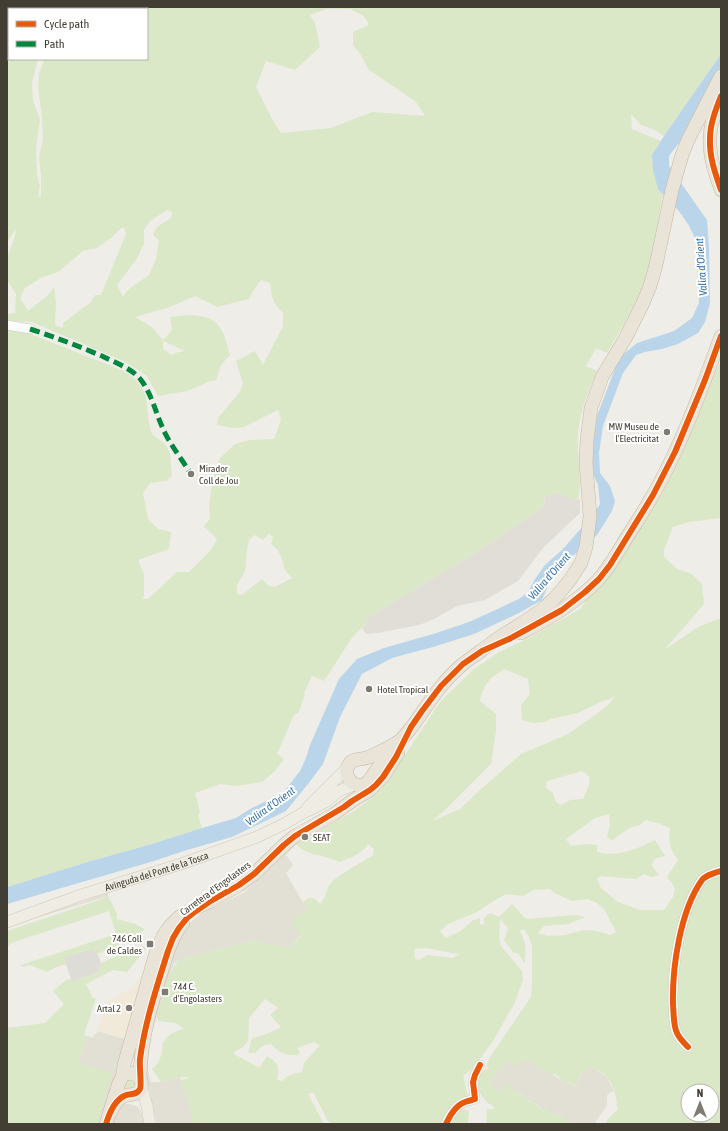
<svg xmlns="http://www.w3.org/2000/svg" width="728" height="1131" font-family="'Asap Condensed',sans-serif">
  <style>
    .residential { fill: #e2dfd4 }
    .commercial { fill: #f1e9da }
    .industrial { fill: #e1ded8 }
    .green { fill: #dae8c8; fill-rule: evenodd }
    .parking { fill: #dddcd7 }
    .water { fill: #bad5ea }
    .lines { fill: none; stroke-linecap: round; stroke-linejoin: round }
    .minor-casing { stroke: #cccac5; stroke-width: 10 }
    .major-casing { stroke: #cfc9b6; stroke-width: 12 }
    .highway-casing { stroke: #c4baa4; stroke-width: 14 }
    .minor { stroke: #fcfcfb; stroke-width: 9 }
    .major { stroke: #efece3; stroke-width: 11 }
    .highway { stroke: #eae4d8; stroke-width: 13 }
    .quiet { stroke: #00873e; stroke-width: 5; stroke-dasharray: 10 5; stroke-linecap: butt }
    .cycleway-casing { stroke: #fff; stroke-width: 8 }
    .cycleway { stroke: #e8590c; stroke-width: 6 }
    .poi-dot { fill: #7f7b73; stroke: #fff; stroke-width: 1.5 }
    .labels { text-anchor: middle; stroke-width: 4; stroke-linejoin: round; paint-order: stroke }
    .poi-label { font-size: 10px; fill: #433e34; stroke: #fff; text-anchor: start }
    .street-label { font-size: 10px; fill: #433e34; stroke: #fff }
    .water-label { font-size: 11px; font-style: italic; fill: #3472a8; stroke: #fff }
  </style>
  <rect width="100%" height="100%" fill="#eeede7"/>
  <g class="residential">
    <path d="M 294,843 L 296,844 L 286,855 L 293,865 L 286,873 L 307,910 L 301,935 L 288,948 L 251,941 L 180,959 L 174,964 L 170,975 L 150,1038 L 148,1055 L 148,1070 L 150,1079 L 151,1082 L 161,1082 L 180,1077 L 181,1081 L 192,1077 L 206,1122 L 210,1124 L 157,1124 L 145,1071 L 145,1045 L 176,944 L 185,929 L 193,920 L 201,914 L 245,892 L 272,867 Z"/>
    <path d="M 108,893 L 108,896 L 23,922 L 7,928 L 7,927 L 24,921 Z"/>
    <path d="M 97,1031 L 125,1039 L 125,1041 L 101,1124 L 97,1124 L 79,1063 L 88,1036 L 93,1038 L 94,1034 L 96,1035 Z"/>
    <path d="M 509,1059 L 528,1060 L 540,1070 L 542,1068 L 553,1076 L 554,1075 L 566,1084 L 567,1082 L 575,1087 L 583,1071 L 590,1066 L 606,1076 L 614,1091 L 607,1095 L 607,1102 L 606,1107 L 594,1124 L 575,1124 L 571,1121 L 569,1124 L 558,1114 L 555,1117 L 545,1108 L 543,1110 L 532,1101 L 531,1102 L 519,1092 L 517,1093 L 506,1084 L 499,1091 L 489,1083 Z"/>
    <path d="M 123,1104 L 130,1104 L 138,1107 L 142,1114 L 144,1124 L 112,1124 L 119,1107 Z"/>
  </g>
  <path class="commercial" d="M 143,973 L 145,975 L 125,1039 L 97,1031 L 105,1006 L 108,1001 L 128,990 L 134,985 Z"/>
  <path class="industrial" d="M 555,492 L 574,500 L 580,499 L 580,513 L 543,548 L 518,581 L 485,600 L 457,606 L 436,618 L 419,625 L 378,633 L 366,634 L 362,628 L 367,622 L 365,619 L 480,550 L 545,506 L 544,497 Z"/>
  <g class="green">
    <path d="M 7,7 L 42,7 L 41,9 L 9,9 L 9,59 L 38,59 L 32,83 L 33,101 L 40,119 L 36,148 L 37,175 L 40,186 L 38,197 L 41,196 L 41,175 L 39,157 L 43,139 L 42,116 L 38,89 L 39,73 L 45,59 L 147,59 L 147,9 L 51,9 L 51,7 L 721,7 L 721,54 L 664,136 L 653,129 L 641,125 L 631,114 L 632,129 L 661,141 L 653,155 L 658,189 L 663,194 C 657,225 653,258 642,288 C 633,311 619,332 607,353 L 596,348 L 586,366 L 597,371 C 588,391 580,412 578,434 C 576,455 583,477 578,499 L 574,500 L 555,492 L 544,497 L 545,506 L 480,550 L 365,619 L 367,622 L 351,639 L 324,681 L 312,676 L 304,693 L 305,694 L 299,712 L 294,715 L 277,754 L 284,759 L 275,771 L 262,782 L 235,786 L 220,784 L 195,793 L 200,812 L 198,815 L 202,828 L 152,844 L 91,861 L 7,887 L 7,329 L 23,331 L 119,369 L 132,376 L 140,385 L 146,396 L 149,423 L 152,434 L 166,445 L 170,454 L 172,476 L 166,481 L 150,483 L 143,493 L 148,519 L 158,529 L 171,532 L 169,549 L 138,560 L 144,574 L 144,596 L 142,599 L 148,599 L 177,572 L 189,572 L 211,550 L 217,539 L 204,526 L 210,519 L 209,505 L 214,470 L 220,458 L 235,444 L 250,440 L 274,439 L 281,419 L 278,410 L 244,427 L 233,428 L 217,425 L 218,418 L 240,392 L 243,384 L 236,361 L 255,351 L 263,365 L 283,326 L 283,313 C 272,301 272,298 270,283 L 261,280 L 253,291 L 249,299 L 217,307 L 195,296 L 170,307 L 135,317 L 152,327 L 163,340 L 172,330 L 170,317 C 185,315 207,312 218,325 C 225,333 227,345 230,355 L 221,365 L 216,380 L 208,382 L 187,391 L 158,396 L 147,376 L 137,369 L 123,361 L 32,322 L 7,321 L 7,314 L 15,313 L 16,294 L 7,280 L 7,258 L 15,236 L 16,228 L 7,243 ZM 326,9 L 350,9 L 364,16 L 369,25 L 353,32 L 353,45 L 361,55 L 368,69 L 416,102 L 425,116 L 372,112 L 331,128 L 281,133 L 272,119 L 256,87 L 266,61 L 295,70 L 320,47 L 315,23 L 310,15 ZM 167,210 L 172,212 L 171,218 L 157,227 L 153,235 L 159,240 L 156,259 L 149,275 L 129,289 L 123,297 L 117,285 L 136,260 L 144,244 L 144,230 L 150,221 ZM 124,227 L 126,234 L 101,295 L 95,295 L 91,302 L 63,323 L 63,328 L 55,325 L 56,303 L 54,287 L 47,296 L 28,311 L 20,298 L 25,288 L 41,278 L 58,272 L 83,251 L 97,248 L 111,238 L 119,230 ZM 163,341 L 185,351 L 175,353 L 172,355 L 163,349 ZM 269,534 L 273,537 L 271,544 L 278,550 L 282,559 L 285,570 L 292,578 L 275,587 L 269,586 L 262,579 L 242,595 L 237,594 L 237,585 L 245,571 L 247,550 L 249,540 L 255,535 L 263,540 Z"/>
    <path d="M 721,361 L 721,518 L 689,522 L 673,527 L 664,550 L 664,557 L 677,569 L 692,574 L 702,584 L 704,604 L 665,649 L 673,644 L 698,627 L 721,618 L 721,1124 L 605,1124 L 608,1119 L 618,1109 L 617,1107 C 617,1098 613,1084 607,1077 C 603,1072 595,1069 590,1067 L 586,1073 L 582,1072 L 575,1087 L 568,1082 L 566,1084 L 554,1073 L 553,1076 L 542,1068 L 540,1070 L 528,1060 L 526,1062 L 523,1060 L 518,1067 L 509,1060 L 489,1083 L 499,1091 L 506,1083 L 517,1093 L 519,1092 L 530,1102 L 532,1101 L 542,1110 L 545,1108 L 555,1117 L 558,1114 L 569,1124 L 571,1121 L 575,1124 L 486,1124 L 487,1109 L 494,1109 C 492,1103 489,1105 486,1101 C 484,1099 483,1097 482,1096 C 474,1084 477,1073 490,1067 L 486,1067 L 490,1057 L 531,997 L 532,985 L 532,946 L 529,937 L 524,929 L 520,931 C 526,942 527,953 524,964 L 519,954 L 513,952 L 504,940 L 508,928 L 500,919 L 499,937 L 501,946 L 522,971 L 523,980 L 514,1004 L 493,1041 L 474,1067 L 463,1076 L 468,1096 L 459,1099 L 453,1104 L 441,1124 L 332,1124 L 328,1121 L 313,1092 L 308,1094 L 324,1124 L 191,1124 L 194,1122 L 181,1081 L 190,1077 L 180,1077 L 161,1082 L 152,1069 C 159,1063 161,1058 162,1050 C 163,1048 162,1045 163,1043 C 167,1035 176,1030 184,1029 L 176,1023 L 158,1021 L 157,1016 C 162,1000 168,971 180,959 L 251,941 L 288,948 L 301,936 L 291,921 L 307,910 L 303,902 L 308,898 L 314,898 L 320,904 C 326,898 326,890 330,884 C 337,875 363,862 373,855 L 374,849 L 368,844 C 362,854 350,858 339,862 C 324,854 308,857 296,844 L 351,813 L 376,795 L 388,783 L 401,761 L 440,702 L 474,669 L 499,652 L 529,638 L 580,609 L 622,552 L 708,384 ZM 504,669 L 528,679 L 530,694 L 521,705 L 522,720 L 533,723 L 544,722 L 551,719 L 578,713 L 601,702 L 615,697 L 606,707 L 568,734 L 521,754 L 480,790 L 460,809 L 432,821 L 443,812 L 491,764 L 496,731 L 496,714 L 480,701 C 484,682 490,679 504,669 ZM 582,771 L 590,777 L 589,785 L 583,799 L 570,800 L 561,805 L 556,802 L 553,793 L 546,788 L 547,781 ZM 609,814 L 610,825 L 607,836 L 611,841 C 617,837 622,833 628,829 C 635,825 639,828 645,820 L 658,823 L 670,828 C 668,842 670,849 678,860 L 667,877 L 672,883 L 675,889 L 673,897 L 664,910 L 640,910 L 618,902 L 601,888 L 597,879 L 600,876 L 636,879 L 644,874 L 651,877 L 659,875 L 652,866 L 654,859 L 665,856 L 655,840 C 639,848 616,858 597,852 L 597,845 L 587,844 L 571,846 L 566,839 L 595,818 ZM 550,889 L 554,893 L 572,901 L 587,899 L 597,903 L 604,909 L 616,932 L 610,935 L 597,931 L 583,930 L 565,935 L 548,936 L 538,933 L 544,926 L 569,924 L 585,917 L 575,915 L 526,919 L 512,904 L 499,917 L 490,913 L 484,918 L 484,924 L 480,925 L 480,918 L 473,920 L 461,931 L 446,938 L 440,931 L 448,924 L 477,912 L 492,902 L 506,894 L 523,896 L 534,890 ZM 427,948 L 451,953 L 459,954 L 453,958 L 427,955 L 419,960 L 415,958 L 414,949 ZM 265,999 L 277,1007 L 277,1009 L 270,1015 L 280,1026 L 280,1028 L 264,1035 L 252,1038 L 248,1053 L 256,1053 C 260,1046 263,1045 271,1044 C 280,1054 285,1055 298,1055 L 300,1052 L 297,1048 L 314,1042 L 320,1045 L 304,1063 L 302,1072 C 293,1073 288,1075 282,1081 L 277,1080 C 280,1068 278,1062 267,1056 L 260,1067 L 258,1067 L 234,1054 L 234,1052 L 243,1047 L 248,1041 L 249,1018 ZM 688,1091 L 712,1091 L 712,1115 L 688,1115 Z"/>
    <path d="M 108,896 L 117,914 L 117,919 L 135,924 L 145,929 L 132,939 L 97,954 L 90,949 L 64,959 L 66,964 L 54,968 L 47,972 L 30,965 L 22,967 L 21,965 L 116,934 L 109,911 L 11,943 L 7,947 L 7,931 L 94,902 Z"/>
    <path d="M 144,946 L 146,948 L 145,950 L 127,972 L 113,970 L 86,984 L 93,998 L 96,998 L 84,1035 L 88,1036 L 79,1063 L 112,1073 L 98,1124 L 7,1124 L 7,1028 L 45,1023 L 64,1004 L 53,991 L 66,980 L 71,979 L 72,982 L 98,972 L 101,963 L 115,957 L 126,950 Z"/>
    <path d="M 132,1077 L 137,1087 L 128,1090 L 125,1087 L 124,1083 Z"/>
    <path d="M 462,1109 L 469,1111 L 468,1123 L 475,1124 L 450,1124 L 458,1113 Z"/>
  </g>
  <path class="parking" d="M 91,949 L 98,955 L 101,963 L 98,972 L 72,982 L 64,958 Z"/>
  <path class="water" d="M 721,54 L 721,72 L 679,143 L 669,156 L 669,166 L 707,220 L 709,246 L 710,303 L 705,322 L 698,333 L 678,344 L 662,349 L 645,352 L 636,355 L 623,373 L 603,426 L 599,453 L 600,473 L 610,486 L 615,501 L 612,511 L 597,535 L 558,569 L 552,576 L 542,600 L 519,613 L 474,634 L 433,647 L 392,658 L 362,674 L 340,717 L 323,764 L 308,784 L 286,811 L 232,837 L 187,850 L 154,861 L 7,904 L 7,887 L 91,861 L 152,844 L 202,828 L 236,818 L 250,809 L 283,793 L 300,771 L 306,758 L 310,745 L 339,679 L 357,659 L 384,648 L 433,634 L 469,622 L 519,599 L 528,592 L 535,579 L 545,565 L 562,550 L 592,516 L 600,504 L 598,485 L 592,471 L 592,447 L 597,416 L 619,358 L 637,343 L 674,331 L 692,318 L 699,303 L 696,240 L 688,224 L 678,210 L 658,189 L 653,170 L 652,155 L 664,136 Z"/>
  <g class="lines">
    <defs>
      <g id="minor">
        <path d="M 7,325 L 30,329"/>
        <path d="M 688,1047 C 684,1043 679,1038 677,1033 C 673,1025 674,1013 673,1005 C 672,968 680,911 702,880 C 705,876 716,872 721,871"/>
        <path d="M 446,1124 C 450,1115 456,1105 465,1102 C 468,1101 472,1100 475,1099 L 473,1082 L 475,1075 L 480,1065"/>
      </g>
      <g id="major">
        <path d="M 307,808 L 348,767"/>
        <path id="s1" d="M 7,922 L 81,895 L 181,864 L 257,837 L 284,824 L 303,813 L 316,807 L 327,801 L 339,791 L 356,784"/>
        <path d="M 141,1085 L 147,1106 L 150,1124"/>
      </g>
      <g id="highway">
        <path d="M 721,96 C 716,109 710,124 710,138 C 709,156 715,173 721,190"/>
        <path d="M 521,633 C 549,619 576,603 598,580 C 611,566 619,549 629,534 C 646,508 662,481 675,452 C 693,414 707,375 721,336"/>
        <path d="M 401,740 C 391,747 380,752 369,757 C 363,760 356,758 351,762 C 347,766 345,773 349,779 C 351,782 354,785 358,785 C 366,786 369,781 373,775 C 384,758 398,744 411,728 C 427,706 441,682 463,664 C 469,659 476,655 482,650 C 488,646 494,641 500,637 C 515,627 531,619 545,607 L 555,598 L 570,580 L 581,563 L 586,547 L 590,516 L 586,463 L 587,440 L 591,408 L 602,377 L 626,337 L 643,303 L 650,286 L 656,265 L 672,190 L 682,155 L 689,138 L 721,76"/>
        <path d="M 123,1075 L 124,1065 L 155,956 L 163,936 L 170,926 L 179,917 L 191,910 L 209,902 L 239,885 L 254,874 L 284,845 L 295,836 L 334,814 L 352,801 L 370,790 L 383,777 L 398,753"/>
        <path d="M 140,1079 C 140,1035 155,993 168,951 C 172,940 176,931 183,923"/>
        <path d="M 106,1124 C 110,1111 114,1098 118,1086 C 119,1083 120,1080 122,1077 C 129,1068 145,1077 141,1088 C 137,1097 129,1093 122,1097 C 115,1101 112,1110 108,1117"/>
      </g>
    </defs>
    <use href="#minor" class="minor-casing"/>
    <use href="#major" class="major-casing"/>
    <use href="#highway" class="highway-casing"/>
    <use href="#minor" class="minor"/>
    <use href="#major" class="major"/>
    <use href="#highway" class="highway"/>
    <path class="quiet" d="M 30,329 C 55,337 78,346 102,356 C 114,362 133,369 141,380 C 153,396 156,415 165,433 C 172,447 183,461 191,474"/>
    <defs>
      <g id="cycleway">
        <path d="M 721,96 C 716,109 710,124 710,138 C 709,156 715,173 721,190"/>
        <path d="M 688,1047 C 684,1043 679,1038 677,1033 C 673,1025 674,1013 673,1005 C 672,968 680,911 702,880 C 705,876 716,872 721,871"/>
        <path d="M 106,1124 C 109,1114 114,1101 124,1096 C 130,1093 136,1096 140,1089 C 142,1085 139,1066 140,1059 C 145,1022 157,986 168,951 L 173,938 L 179,928 L 187,918 L 196,911 L 209,902 L 239,885 L 254,874 L 284,845 L 295,836 L 344,807 L 352,801 L 370,790 L 376,785 L 383,777 L 396,757 L 411,727 L 422,711 L 441,686 L 463,664 L 482,651 L 509,639 L 562,610 L 585,592 L 599,579 L 610,565 L 653,495 L 675,452 L 705,380 L 721,336"/>
        <path d="M 446,1124 C 450,1115 456,1105 465,1102 C 468,1101 472,1100 475,1099 L 473,1082 L 475,1075 L 480,1065"/>
      </g>
    </defs>
    <use href="#cycleway" class="cycleway-casing"/>
    <use href="#cycleway" class="cycleway"/>
  </g>
  <g class="poi-dot">
    <circle cx="667" cy="432" r="4"/>
    <circle cx="191" cy="474" r="4"/>
    <circle cx="369" cy="689" r="4"/>
    <circle cx="305" cy="837" r="4"/>
    <rect x="146" y="940" width="8" height="8" rx="2"/>
    <rect x="161" y="988" width="8" height="8" rx="2"/>
    <circle cx="129" cy="1008" r="4"/>
  </g>
  <g class="labels">
    <g class="poi-label">
      <text x="659" y="430" text-anchor="end">MW Museu de<tspan x="659" dy="12">l'Electricitat</tspan></text>
      <text x="199" y="472">Mirador<tspan x="199" dy="12">Coll de Jou</tspan></text>
      <text x="377" y="693">Hotel Tropical</text>
      <text x="313" y="841">SEAT</text>
      <text x="142" y="942" text-anchor="end">746 Coll<tspan x="142" dy="12">de Caldes</tspan></text>
      <text x="173" y="990">744 C.<tspan x="173" dy="12">d'Engolasters</tspan></text>
      <text x="121" y="1012" text-anchor="end">Artal 2</text>
    </g>
    <g class="street-label">
      <text dy="4" stroke="none"><textPath href="#s1" startOffset="158">Avinguda del Pont de la Tosca</textPath></text>
      <text transform="translate(215 888) rotate(-36)" y="4">Carretera d'Engolasters</text>
    </g>
    <g class="water-label">
      <text transform="translate(701 267) rotate(-94)" y="4">Valira d'Orient</text>
      <text transform="translate(549 576) rotate(-49)" y="4">Valira d'Orient</text>
      <text transform="translate(270 806) rotate(-36)" y="4">Valira d'Orient</text>
    </g>
  </g>
  <rect width="728" height="1131" fill="none" stroke="#433e34" stroke-width="16"/>
  <rect x="8" y="8" width="140" height="52" fill="#ffffff" stroke="#b4b2ae"/>
  <rect x="16" y="21" width="20" height="6" fill="#e8590c" stroke="#b4b2ae"/>
  <text x="44" y="28" font-size="12" fill="#433e34">Cycle path</text>
  <rect x="16" y="41" width="20" height="6" fill="#00873e" stroke="#b4b2ae"/>
  <text x="44" y="48" font-size="12" fill="#433e34">Path</text>
  <g transform="translate(700 1103)"><circle r="19" fill="#ffffff" stroke="#b4b2ae"/>
  <path d="M0-3L7 15L0 10L-7 15Z" fill="#7f7b73"/>
  <text y="-6" font-size="11" font-weight="bold" text-anchor="middle" fill="#433e34">N</text>
  </g>
</svg>
